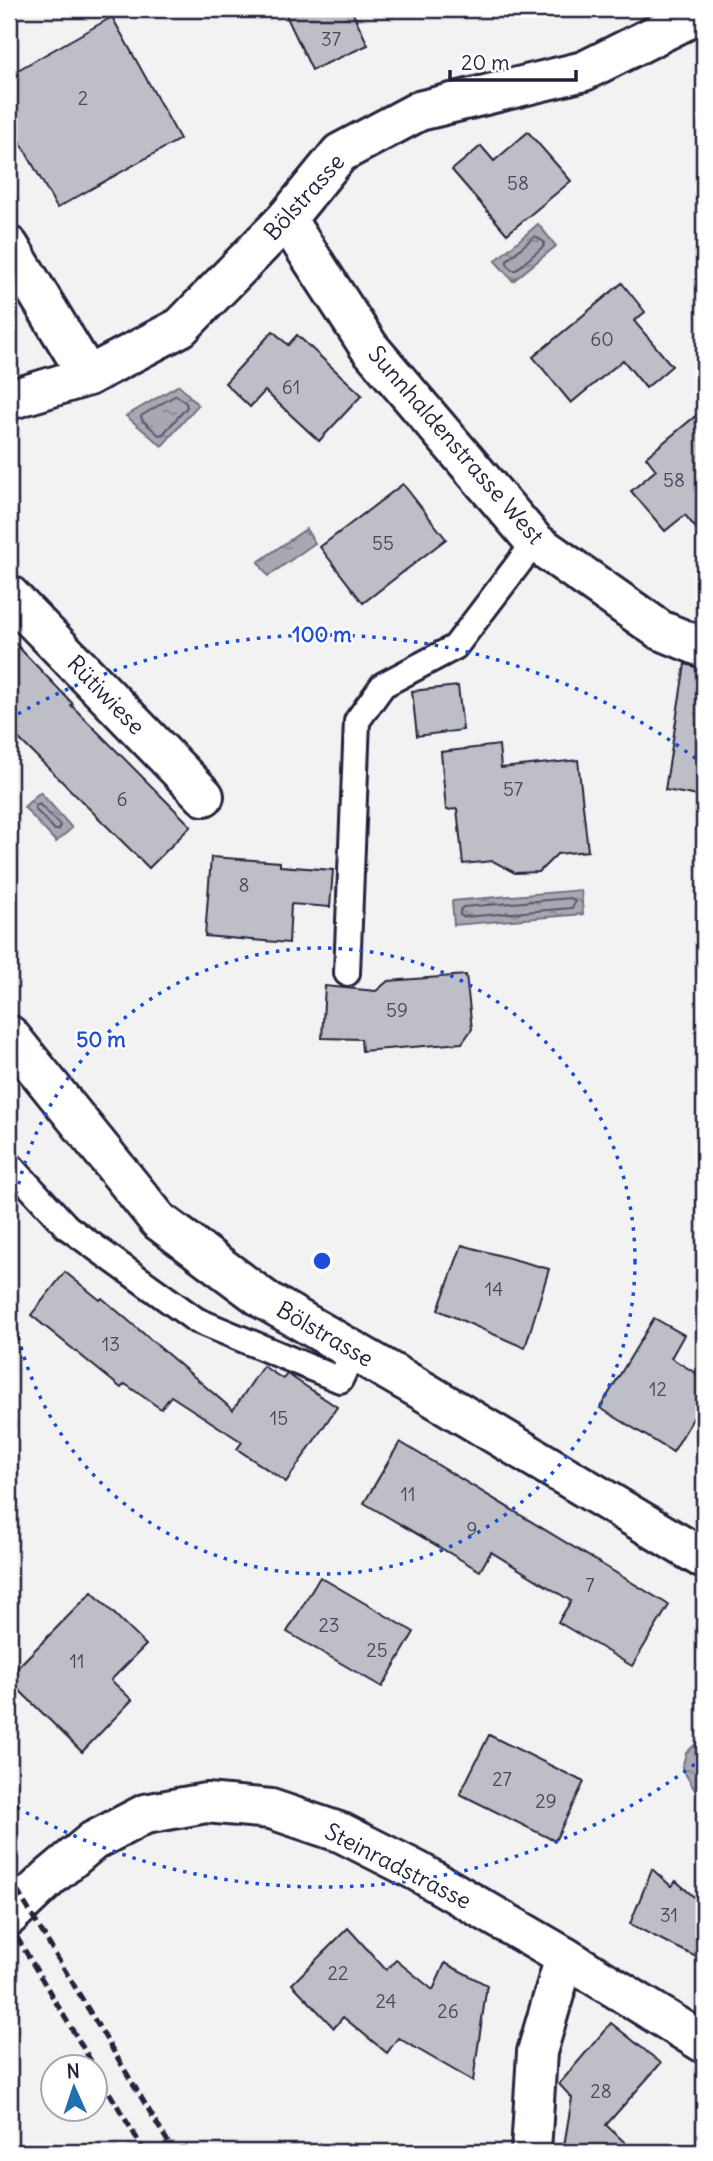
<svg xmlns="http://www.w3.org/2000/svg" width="713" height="2161" font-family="Delius,sans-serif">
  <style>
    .water { fill: url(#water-ripples); stroke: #727282; stroke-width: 2 }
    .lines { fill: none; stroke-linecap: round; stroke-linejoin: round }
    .shore { stroke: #58586b; stroke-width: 2 }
    .building { fill: #bebec6; stroke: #22223b; stroke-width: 2 }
    .service-casing { stroke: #22223b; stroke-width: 30 }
    .minor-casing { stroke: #22223b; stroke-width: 44 }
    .service { stroke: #fff; stroke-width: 24 }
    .minor { stroke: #fff; stroke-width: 38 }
    .rail { stroke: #22223b; stroke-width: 5; stroke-dasharray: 10 5; stroke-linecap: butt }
    .ring { fill: none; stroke: #1d4ed8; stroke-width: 3.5; stroke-dasharray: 3.5 7 }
    .labels { text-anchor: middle; stroke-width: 5; stroke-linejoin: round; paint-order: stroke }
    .number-label { font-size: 19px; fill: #49495e }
    .street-label { font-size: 23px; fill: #22223b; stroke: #fff }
    .centre { fill: #1d4ed8; stroke: #fff; stroke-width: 3.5 }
    .ring-label { font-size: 21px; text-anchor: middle; font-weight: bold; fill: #1d4ed8; stroke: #fff; stroke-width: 5; stroke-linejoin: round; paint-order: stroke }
  </style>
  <defs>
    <pattern id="water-ripples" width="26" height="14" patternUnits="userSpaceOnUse" patternTransform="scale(1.75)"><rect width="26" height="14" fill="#a8a8b2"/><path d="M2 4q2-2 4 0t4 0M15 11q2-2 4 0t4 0" fill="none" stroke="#888892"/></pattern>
  </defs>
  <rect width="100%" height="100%" fill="#f2f2f3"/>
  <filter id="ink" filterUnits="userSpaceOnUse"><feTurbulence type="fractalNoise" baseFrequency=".0143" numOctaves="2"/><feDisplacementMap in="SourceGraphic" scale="14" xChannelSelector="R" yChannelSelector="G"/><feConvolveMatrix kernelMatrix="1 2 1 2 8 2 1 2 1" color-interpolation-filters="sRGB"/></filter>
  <g filter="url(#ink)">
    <g class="water">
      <path d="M 538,224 L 556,246 L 513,281 L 495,261 Z"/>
      <path d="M 179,385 L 198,405 L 162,446 L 126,416 Z"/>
      <path d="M 306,529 L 315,543 L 268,576 L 258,562 Z"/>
      <path d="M 40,792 L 72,828 L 56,842 L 24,807 Z"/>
      <path d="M 581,890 L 583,914 L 454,925 L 452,901 Z"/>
      <path d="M 704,1736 L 704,1796 L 700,1799 L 682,1768 L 686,1753 Z"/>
    </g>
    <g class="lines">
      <g class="shore">
        <path d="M 535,236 L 544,242 L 544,246 L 516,270 L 512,270 L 507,264 L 507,260 Z"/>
        <path d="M 176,395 L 186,403 L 187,407 L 163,434 L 159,435 L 142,420 L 141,416 Z"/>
        <path d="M 39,804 L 60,825 L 59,830 L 55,830 L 36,810 L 35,806 Z"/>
        <path d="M 571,898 L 575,901 L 572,908 L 464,917 L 460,915 L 460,910 L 463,907 Z"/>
      </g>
    </g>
    <g class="building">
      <path d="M 283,9 L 351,9 L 368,45 L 312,70 Z"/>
      <path d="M 112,17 L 180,139 L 57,208 L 9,122 L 9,75 Z"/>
      <path d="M 528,132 L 571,181 L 507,234 L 452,170 L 481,146 L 494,161 Z"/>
      <path d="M 622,283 L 645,312 L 634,321 L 672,366 L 646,388 L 623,360 L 571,403 L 533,357 Z"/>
      <path d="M 273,331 L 288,345 L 297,335 L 362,395 L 319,441 L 265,391 L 250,407 L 225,383 Z"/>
      <path d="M 704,409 L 704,538 L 685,515 L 665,531 L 631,491 L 656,470 L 646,457 Z"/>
      <path d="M 403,484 L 446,539 L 363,603 L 320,547 Z"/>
      <path d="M 9,637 L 73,704 L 71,705 L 191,826 L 149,868 L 9,729 Z"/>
      <path d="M 685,664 L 704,669 L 704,797 L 665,790 Z"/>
      <path d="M 458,686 L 463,730 L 417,736 L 412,691 Z"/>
      <path d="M 499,745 L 501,768 L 578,760 L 588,851 L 557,854 L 539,872 L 515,873 L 493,861 L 463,864 L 457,809 L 446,810 L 441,752 Z"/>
      <path d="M 211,857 L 280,862 L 280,866 L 333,870 L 330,907 L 291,904 L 289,943 L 205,936 Z"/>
      <path d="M 466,975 L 472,1029 L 462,1043 L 362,1051 L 361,1039 L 322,1038 L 325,986 L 376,991 L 388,981 Z"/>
      <path d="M 462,1245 L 549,1269 L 525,1348 L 438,1310 Z"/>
      <path d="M 65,1272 L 100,1300 L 102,1298 L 233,1410 L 263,1366 L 283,1379 L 287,1374 L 289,1375 L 337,1407 L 286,1482 L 237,1449 L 242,1442 L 171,1396 L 161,1409 L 125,1384 L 121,1388 L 31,1315 Z"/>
      <path d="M 654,1318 L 684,1335 L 671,1358 L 704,1378 L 704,1400 L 673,1452 L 600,1408 Z"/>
      <path d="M 400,1442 L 669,1605 L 632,1666 L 558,1622 L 571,1601 L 491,1552 L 480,1571 L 364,1503 Z"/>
      <path d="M 320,1577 L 414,1632 L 382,1687 L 287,1632 Z"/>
      <path d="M 92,1592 L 146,1645 L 111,1680 L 132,1700 L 82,1752 L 9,1680 L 9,1676 Z"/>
      <path d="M 489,1735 L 584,1782 L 555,1841 L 460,1794 Z"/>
      <path d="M 652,1869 L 671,1886 L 676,1881 L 704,1906 L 704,1961 L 630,1924 Z"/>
      <path d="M 348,1928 L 386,1970 L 396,1960 L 433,1990 L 445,1963 L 487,1985 L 473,2081 L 398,2038 L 387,2053 L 343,2017 L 334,2028 L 292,1984 Z"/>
      <path d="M 611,2023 L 661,2063 L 606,2125 L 635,2152 L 563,2152 L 572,2098 L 559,2084 Z"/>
    </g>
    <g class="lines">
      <defs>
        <g id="service">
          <path d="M 347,973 L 357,721 L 383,685 L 455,647 L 535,542"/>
          <path d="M 9,1164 L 67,1227 L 196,1320 L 340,1380 L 354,1351"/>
        </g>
        <g id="minor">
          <path d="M 286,219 L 369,347 L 535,542 L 660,630 L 704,648"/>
          <path d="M 9,246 L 88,376"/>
          <path d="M 9,400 L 88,376 L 181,327 L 286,219 L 340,153 L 419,111 L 584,71 L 704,11"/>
          <path d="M 9,595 L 204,796"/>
          <path d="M 9,1035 L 159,1221 L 265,1300 L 425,1392 L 704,1559"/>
          <path d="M 9,1916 L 50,1877 L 93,1841 L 145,1814 L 206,1803 L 271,1809 L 342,1833 L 417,1871 L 565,1957 L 704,2043"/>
          <path d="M 531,2152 L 537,2052 L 565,1957"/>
        </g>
      </defs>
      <use href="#service" class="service-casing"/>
      <use href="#minor" class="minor-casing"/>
      <use href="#service" class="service"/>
      <use href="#minor" class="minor"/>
      <g class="rail">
        <path d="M 9,1877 L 174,2152"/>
        <path d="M 9,1924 L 94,2066"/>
        <path d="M 94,2067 L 145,2152"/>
      </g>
    </g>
  </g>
  <g class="ring">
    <circle cx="322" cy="1261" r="313"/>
    <path d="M703 1758A626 626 0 0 1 9 1803M9 719A626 626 0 0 1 703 764"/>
  </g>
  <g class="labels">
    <g class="number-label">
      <text x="331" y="46">37</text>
      <text x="83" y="105">2</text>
      <text x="518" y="190">58</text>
      <text x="602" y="346">60</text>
      <text x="291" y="394">61</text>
      <text x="674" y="487">58</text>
      <text x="383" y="550">55</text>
      <text x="513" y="796">57</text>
      <text x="122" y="806">6</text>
      <text x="244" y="892">8</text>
      <text x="397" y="1017">59</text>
      <text x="494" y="1296">14</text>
      <text x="111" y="1351">13</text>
      <text x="658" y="1396">12</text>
      <text x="279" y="1425">15</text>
      <text x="408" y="1501">11</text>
      <text x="472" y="1536">9</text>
      <text x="590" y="1592">7</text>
      <text x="329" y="1632">23</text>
      <text x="377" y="1657">25</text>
      <text x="77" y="1668">11</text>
      <text x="502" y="1786">27</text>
      <text x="546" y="1808">29</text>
      <text x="669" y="1922">31</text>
      <text x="338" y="1980">22</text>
      <text x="386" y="2008">24</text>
      <text x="448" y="2018">26</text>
      <text x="601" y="2098">28</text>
    </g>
    <g class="street-label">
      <text transform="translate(304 197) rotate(-48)" y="8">Bölstrasse</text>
      <text transform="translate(456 445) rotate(49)" y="8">Sunnhaldenstrasse West</text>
      <text transform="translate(106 695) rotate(46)" y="8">Rütiwiese</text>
      <text transform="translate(325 1334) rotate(30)" y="8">Bölstrasse</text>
      <text transform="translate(398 1866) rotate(27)" y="8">Steinradstrasse</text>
    </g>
  </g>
  <circle cx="322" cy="1261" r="10" class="centre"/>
  <g class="ring-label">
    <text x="322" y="642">100 m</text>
    <text x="101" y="1047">50 m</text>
  </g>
  <rect width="713" height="2161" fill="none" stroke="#fff" stroke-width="35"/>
  <rect x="18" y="18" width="678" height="2126" fill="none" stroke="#22223b" stroke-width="2.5" filter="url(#ink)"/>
  <g transform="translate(74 2088) rotate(357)"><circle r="33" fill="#ffffff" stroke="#a7a7b1" stroke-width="2"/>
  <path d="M0-5L12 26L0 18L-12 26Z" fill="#1f6fb2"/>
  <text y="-10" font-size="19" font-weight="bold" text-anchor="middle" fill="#22223b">N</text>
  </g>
  <path d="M450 70v10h126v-10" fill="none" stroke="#22223b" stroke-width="3.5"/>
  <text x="461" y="70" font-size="21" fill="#22223b" stroke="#ffffff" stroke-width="5" paint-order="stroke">20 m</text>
</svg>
